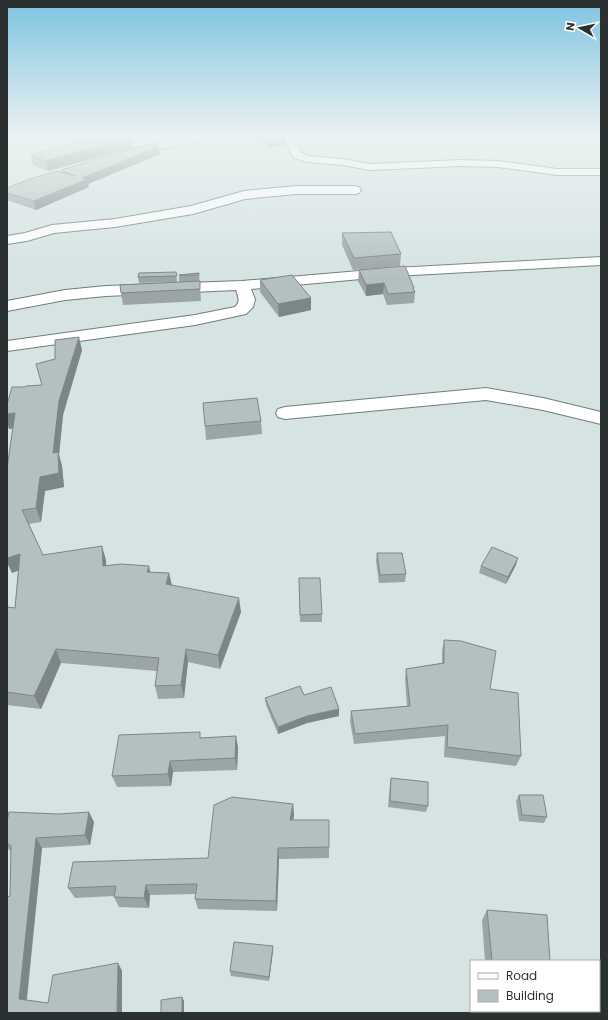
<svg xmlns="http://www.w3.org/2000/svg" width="608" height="1020" font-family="Poppins,sans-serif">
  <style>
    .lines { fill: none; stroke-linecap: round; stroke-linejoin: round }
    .street-casing { stroke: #707d7b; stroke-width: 2 }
    .street { fill: #fff; fill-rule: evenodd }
    .wall { fill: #9aa5a4 }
    .shaded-wall { fill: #7d8686 }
    .building { fill: #b3c0bf; stroke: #7d8686 }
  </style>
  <rect width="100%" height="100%" fill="#d5e3e2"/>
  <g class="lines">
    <defs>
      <g id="street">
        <path d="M 197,136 L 216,136 L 211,139 L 130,155 L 125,152 L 130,149 Z"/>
        <path d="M 277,136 L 295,137 L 300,152 L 308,156 L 343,159 L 370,164 L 461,160 L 498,161 L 557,169 L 601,169 L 601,175 L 557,175 L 498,167 L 461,166 L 370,170 L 343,165 L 307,162 L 294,158 L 290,152 L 286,141 L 278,138 Z"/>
        <path d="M 296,186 L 355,186 L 359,187 L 361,190 L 359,193 L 355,194 L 296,194 L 245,199 L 193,214 L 115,227 L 54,233 L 27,241 L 7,244 L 7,236 L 25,233 L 52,225 L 115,219 L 191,206 L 244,191 Z"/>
        <path d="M 601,257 L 601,265 L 394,276 L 251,289 L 255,299 L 253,307 L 246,314 L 195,325 L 7,351 L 7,341 L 195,315 L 235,307 C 241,302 238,296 236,290 L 106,296 L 65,300 L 7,311 L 7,301 L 65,290 L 106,286 L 242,281 L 394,268 Z"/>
        <path d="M 486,388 L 543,398 L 601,412 L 601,424 L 543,410 L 486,400 L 285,419 L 278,417 L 276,413 L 278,409 L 285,407 Z"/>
      </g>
    </defs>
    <use href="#street" class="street-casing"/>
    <use href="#street" class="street"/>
  </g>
  <g class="wall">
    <path d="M 256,136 L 285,136 L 286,145 L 268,148 Z"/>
    <path d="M 132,148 L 48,171 L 33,165 L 31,155 Z"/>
    <path d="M 160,154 L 88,184 L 89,187 L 36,210 L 7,200 L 7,188 L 61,172 L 61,170 Z"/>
    <path d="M 342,233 L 401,254 L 400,266 L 353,270 L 342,245 Z"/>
    <path d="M 359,270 L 414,288 L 414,291 L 415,292 L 414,303 L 387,305 L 383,294 L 366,296 L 358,281 Z"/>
    <path d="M 176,272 L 177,282 L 139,283 L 138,277 Z"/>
    <path d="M 199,273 L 201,301 L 123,305 L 121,293 L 179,282 L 179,275 Z"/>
    <path d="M 260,280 L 311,298 L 311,310 L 279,317 L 260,292 Z"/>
    <path d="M 82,350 L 63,415 L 59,455 L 62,466 L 64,487 L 45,491 L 41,522 L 29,524 L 43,555 L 106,560 L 106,566 L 150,572 L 169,573 L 172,585 L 241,612 L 220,669 L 188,662 L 184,698 L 158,699 L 155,686 L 157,671 L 61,663 L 41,709 L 7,705 L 7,607 L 15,608 L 18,570 L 12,573 L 7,562 L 7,468 L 13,428 L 9,429 L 25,387 L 42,385 L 55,359 Z"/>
    <path d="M 261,421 L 262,434 L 206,440 L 205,426 Z"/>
    <path d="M 377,553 L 406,574 L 405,582 L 379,583 L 376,561 Z"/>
    <path d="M 516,565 L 506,584 L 479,573 L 481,566 Z"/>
    <path d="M 299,578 L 322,614 L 322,622 L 300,622 Z"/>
    <path d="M 444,640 L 490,689 L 521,756 L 516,766 L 444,757 L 445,736 L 354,744 L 350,721 L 351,711 L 407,706 L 405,679 L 406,669 L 442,663 L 442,651 Z"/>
    <path d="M 304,695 L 339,709 L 339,716 L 307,723 L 278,734 L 266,705 L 265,698 Z"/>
    <path d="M 236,736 L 238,748 L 237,770 L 173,772 L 171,786 L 117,787 L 112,776 L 201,738 Z"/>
    <path d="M 391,778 L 428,806 L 426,812 L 388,807 L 390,784 Z"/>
    <path d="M 519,795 L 547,817 L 544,823 L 519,821 L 516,801 Z"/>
    <path d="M 293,804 L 294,816 L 293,820 L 329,847 L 329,858 L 279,859 L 277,911 L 198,909 L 195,899 L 196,894 L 150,895 L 149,908 L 119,907 L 114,897 L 114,896 L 75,898 L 68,888 L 208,858 Z"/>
    <path d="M 7,821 L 94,822 L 90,845 L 42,848 L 27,1000 L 48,1003 L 118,963 L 122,971 L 122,1013 L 7,1013 L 11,851 L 9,850 L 7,846 Z"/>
    <path d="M 487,910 L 550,961 L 485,961 L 482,920 Z"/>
    <path d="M 273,951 L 269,981 L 231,976 L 230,971 Z"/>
    <rect x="490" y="1011" width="64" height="2"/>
  </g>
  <g class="shaded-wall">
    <path d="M 286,137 L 286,145 L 268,148 L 268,139 Z"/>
    <path d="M 131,138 L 132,148 L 48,171 L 45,161 Z"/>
    <path d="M 159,146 L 160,154 L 88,184 L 89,187 L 36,210 L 34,201 L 82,178 Z"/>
    <path d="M 384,283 L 383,294 L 366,296 L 366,285 Z"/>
    <path d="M 311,298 L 311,310 L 279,317 L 278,304 Z"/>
    <path d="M 79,337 L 82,350 L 63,415 L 59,455 L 62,466 L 64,487 L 45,491 L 41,522 L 36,508 L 40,477 L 59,401 Z"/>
    <path d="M 15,413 L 20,427 L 9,429 L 7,423 L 7,414 Z"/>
    <path d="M 102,546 L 106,560 L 107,580 L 103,566 Z"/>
    <path d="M 20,554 L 25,568 L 12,573 L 7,562 L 7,558 Z"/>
    <path d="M 518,558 L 516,565 L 506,584 L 508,577 Z"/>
    <path d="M 149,566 L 152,580 L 147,572 Z"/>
    <path d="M 169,573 L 172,587 L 166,584 Z"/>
    <path d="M 239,598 L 241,612 L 220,669 L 218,655 Z"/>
    <path d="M 56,649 L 61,663 L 41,709 L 34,696 Z"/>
    <path d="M 186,649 L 188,662 L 184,698 L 181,685 Z"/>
    <path d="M 339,709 L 339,716 L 307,723 L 278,734 L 278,727 L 307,716 Z"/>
    <path d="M 236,736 L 238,748 L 237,770 L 235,758 Z"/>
    <path d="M 170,761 L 173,772 L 171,786 L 168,774 Z"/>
    <path d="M 293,804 L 294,816 L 290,832 L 290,820 Z"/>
    <path d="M 89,812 L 94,822 L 90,845 L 85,835 Z"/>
    <path d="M 36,838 L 42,848 L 26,1005 L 19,999 Z"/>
    <path d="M 278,848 L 279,859 L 277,911 L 276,901 Z"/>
    <path d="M 146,885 L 150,895 L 149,908 L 144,898 Z"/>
    <path d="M 273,946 L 273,951 L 269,981 L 269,977 Z"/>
    <path d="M 118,963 L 122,971 L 122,1013 L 117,1013 Z"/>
    <path d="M 182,997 L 184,1001 L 184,1013 L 182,1013 Z"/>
  </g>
  <g class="building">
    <path d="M 97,136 L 121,136 L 131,138 L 45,161 L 31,155 Z"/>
    <path d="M 265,136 L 285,136 L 286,137 L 268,139 Z"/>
    <path d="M 153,145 L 159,146 L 82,178 L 87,179 L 34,201 L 7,193 L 7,188 L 30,179 L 57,171 L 75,176 L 61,170 L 124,151 Z"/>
    <path d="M 391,232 L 401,254 L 354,258 L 342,233 Z"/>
    <path d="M 405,266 L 414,288 L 413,288 L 415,292 L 388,294 L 384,283 L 366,285 L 359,270 Z"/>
    <path d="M 176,272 L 177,276 L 138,277 L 139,273 Z"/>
    <path d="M 199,273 L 199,275 L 179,275 Z"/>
    <path d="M 292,275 L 311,298 L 278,304 L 260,280 Z"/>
    <path d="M 200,281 L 200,289 L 121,293 L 120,285 Z"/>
    <path d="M 79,337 L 59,401 L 53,453 L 58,452 L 59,473 L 40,477 L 36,508 L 22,510 L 43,555 L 102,546 L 103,566 L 121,564 L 149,566 L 147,572 L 169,573 L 166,584 L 239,598 L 218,655 L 186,649 L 181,685 L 155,686 L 159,658 L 56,649 L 34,696 L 7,692 L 7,607 L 15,608 L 20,554 L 7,558 L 7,468 L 15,413 L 7,414 L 7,405 L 12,387 L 25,387 L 26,386 L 42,385 L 36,364 L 55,359 L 55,340 Z"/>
    <path d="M 257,398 L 261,421 L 205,426 L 203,403 Z"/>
    <path d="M 492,547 L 518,558 L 508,577 L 481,566 Z"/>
    <path d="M 377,553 L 402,553 L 406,574 L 380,575 Z"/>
    <path d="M 299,578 L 320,578 L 322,614 L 300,615 Z"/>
    <path d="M 444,640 L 461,641 L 496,651 L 490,689 L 518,693 L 521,756 L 447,747 L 448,725 L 355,734 L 351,711 L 410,706 L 406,669 L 444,663 Z"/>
    <path d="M 300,686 L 304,695 L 331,687 L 339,709 L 307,716 L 278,727 L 265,698 Z"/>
    <path d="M 200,732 L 200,738 L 236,736 L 235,758 L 170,761 L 168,774 L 112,776 L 119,735 Z"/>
    <path d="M 391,778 L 428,782 L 428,806 L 390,801 Z"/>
    <path d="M 519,795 L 543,795 L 547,817 L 522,815 Z"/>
    <path d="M 232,797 L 293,804 L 290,820 L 329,820 L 329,847 L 278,848 L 276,901 L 195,899 L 197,884 L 146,885 L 144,898 L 114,897 L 116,886 L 68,888 L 73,862 L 208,858 L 214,805 Z"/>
    <path d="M 9,812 L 59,814 L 89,812 L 85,835 L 36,838 L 19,999 L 48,1003 L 53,975 L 118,963 L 117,1013 L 7,1013 L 7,897 L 10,896 L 11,846 L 7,843 L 7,821 Z"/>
    <path d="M 487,910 L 547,915 L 550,961 L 492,961 Z"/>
    <path d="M 234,942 L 273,946 L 269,977 L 230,971 Z"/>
    <path d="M 182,997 L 182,1013 L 161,1013 L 161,1000 Z"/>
    <path d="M 524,1011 L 554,1011 L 554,1013 L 535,1013 Z"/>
  </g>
  <linearGradient id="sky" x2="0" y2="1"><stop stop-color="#7ec3e0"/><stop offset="0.49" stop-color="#ecf2f2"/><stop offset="1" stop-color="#ecf2f2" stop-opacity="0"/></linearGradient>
  <rect width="608" height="278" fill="url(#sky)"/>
  <rect width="608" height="1020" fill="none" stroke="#2b3030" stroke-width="16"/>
  <rect x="470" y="960" width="130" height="52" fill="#ffffff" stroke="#aaacac"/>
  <rect x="478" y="973" width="20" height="6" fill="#ffffff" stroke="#aaacac"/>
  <text x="506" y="980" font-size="12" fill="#2b3030">Road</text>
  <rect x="478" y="990" width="20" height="12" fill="#b3c0bf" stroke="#aaacac"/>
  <text x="506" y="1000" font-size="12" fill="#2b3030">Building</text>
  <g transform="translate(580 28) rotate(279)" stroke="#ffffff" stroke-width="3" paint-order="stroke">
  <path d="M0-3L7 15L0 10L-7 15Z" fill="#2b3030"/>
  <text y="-6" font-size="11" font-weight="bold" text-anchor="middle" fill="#2b3030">N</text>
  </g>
</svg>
